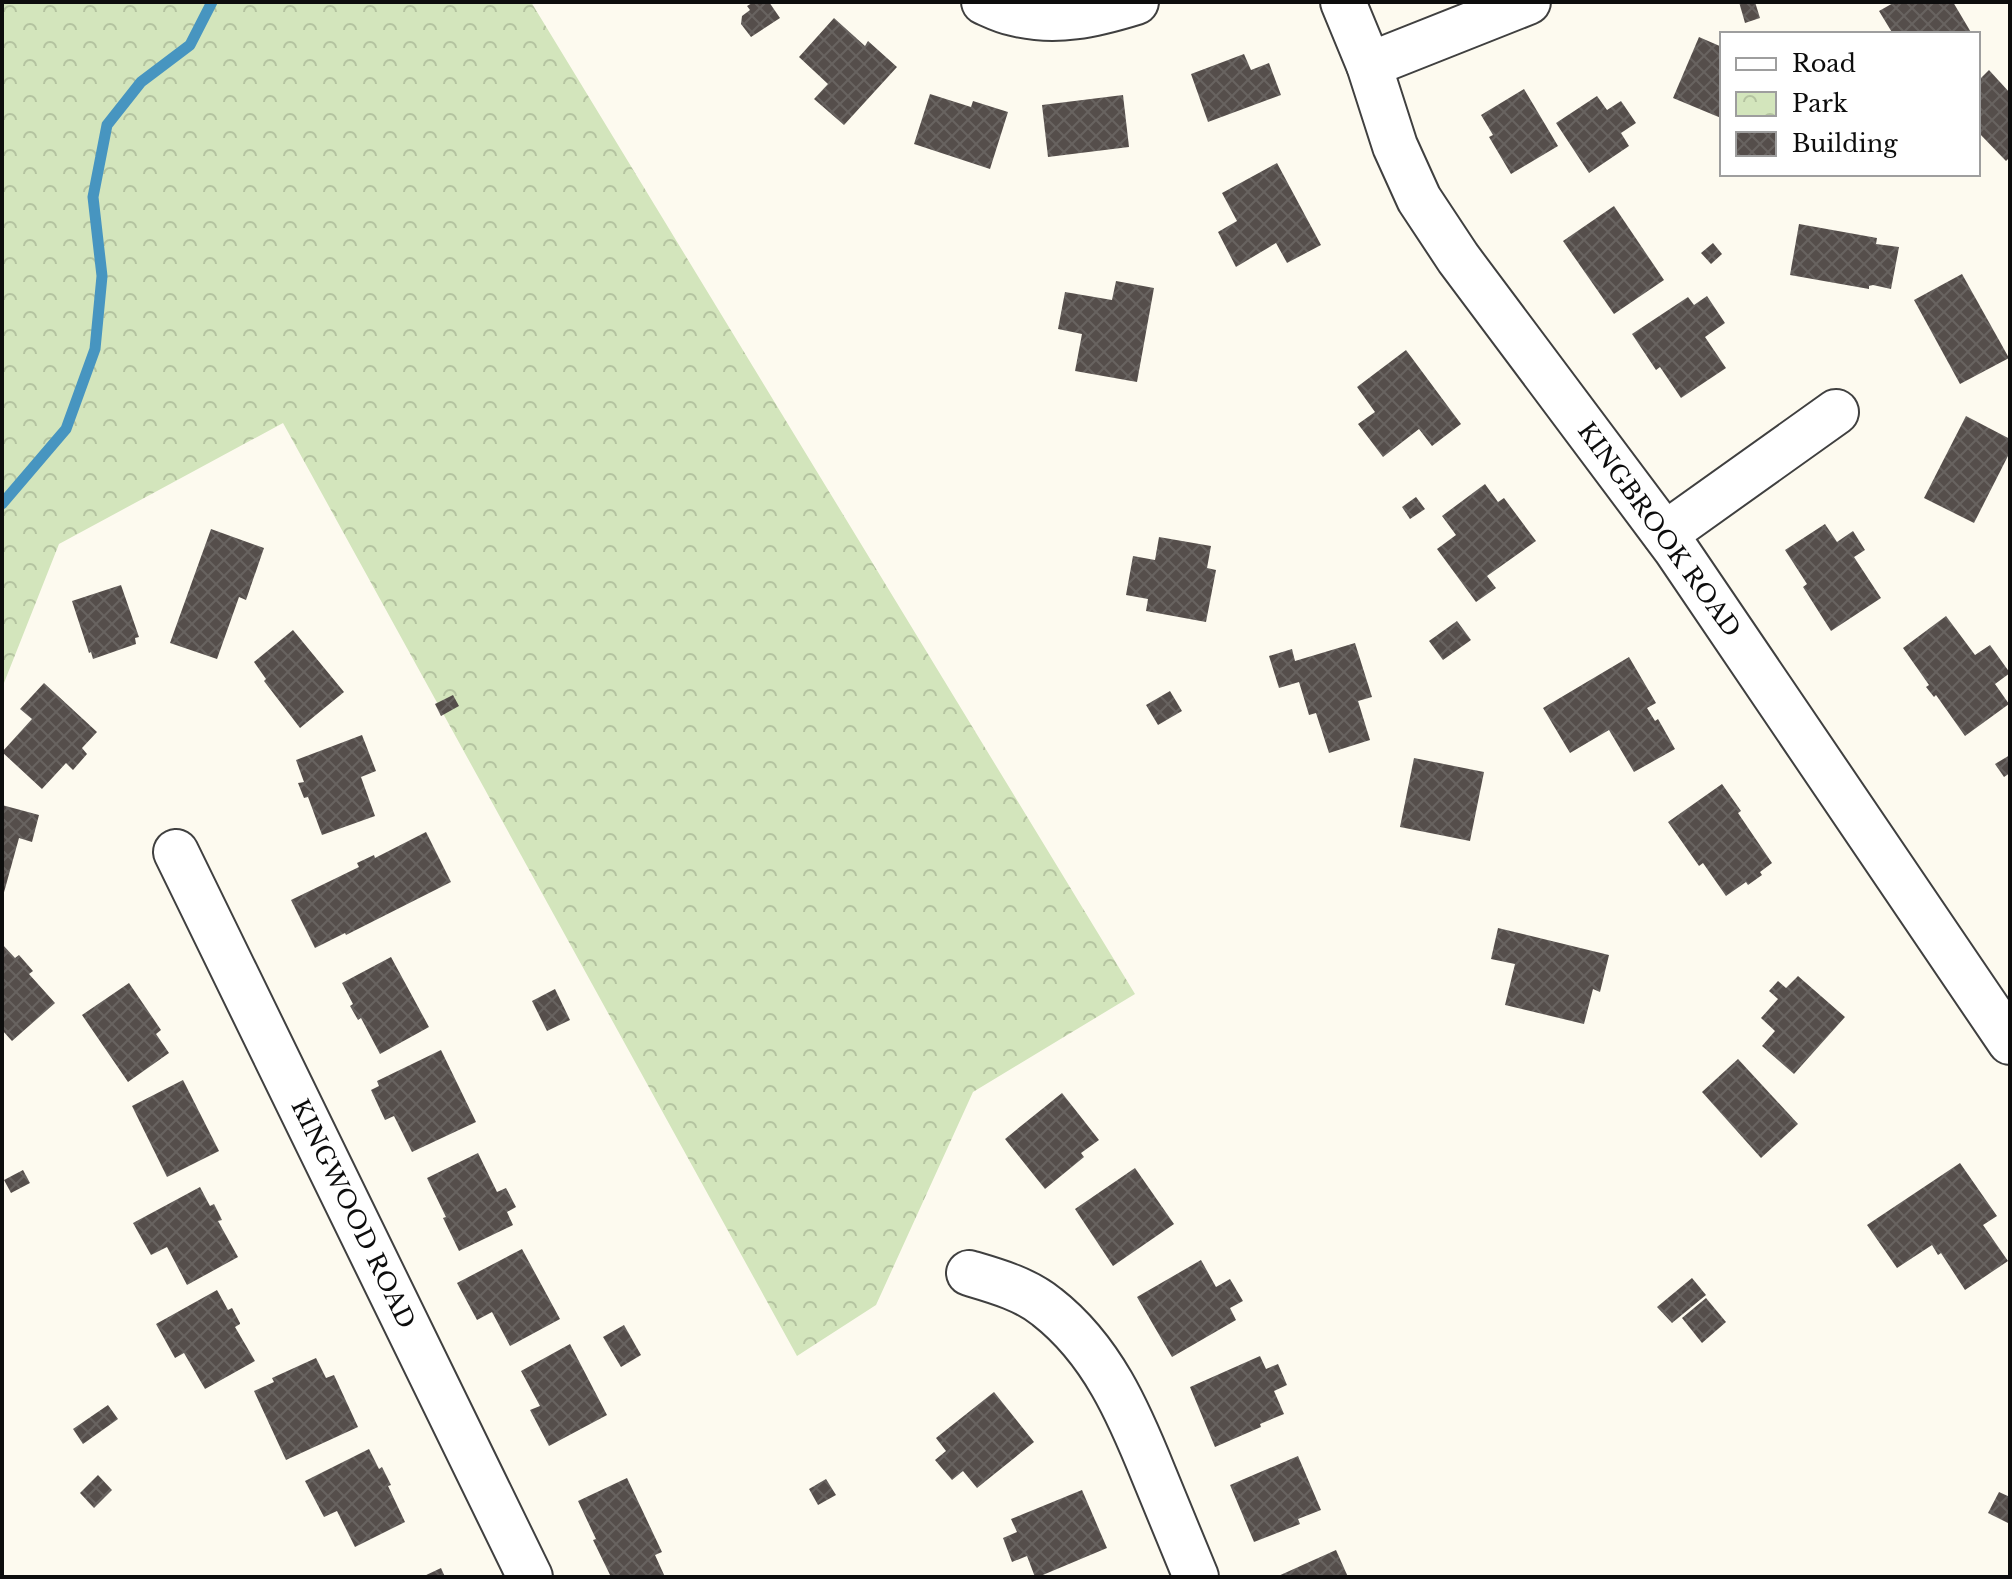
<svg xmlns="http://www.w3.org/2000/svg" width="2012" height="1579" font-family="'Libre Baskerville',serif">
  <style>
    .park { fill: url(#park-crowns) }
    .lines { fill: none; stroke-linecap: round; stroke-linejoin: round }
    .stream { stroke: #4795c0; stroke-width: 11 }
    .building { fill: url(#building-cross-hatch) }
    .minor-casing { stroke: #404040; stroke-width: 48 }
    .minor { stroke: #fff; stroke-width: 44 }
    .labels { text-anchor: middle; stroke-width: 8; stroke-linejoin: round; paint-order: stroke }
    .street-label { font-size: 24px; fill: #0d0d0d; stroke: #fff }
  </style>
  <defs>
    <pattern id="park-crowns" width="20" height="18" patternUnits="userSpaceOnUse" patternTransform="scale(2)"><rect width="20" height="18" fill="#d3e5bc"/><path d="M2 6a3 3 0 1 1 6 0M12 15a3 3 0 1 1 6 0" fill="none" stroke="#b4c3a0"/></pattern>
    <pattern id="building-cross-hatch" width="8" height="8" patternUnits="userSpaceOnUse" patternTransform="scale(2)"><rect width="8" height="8" fill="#554e4b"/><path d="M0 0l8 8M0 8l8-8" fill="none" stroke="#686360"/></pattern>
  </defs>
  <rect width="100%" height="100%" fill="#fdfaef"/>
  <path class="park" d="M 2,2 L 531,2 L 1135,994 L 973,1092 L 876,1305 L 797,1356 L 283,423 L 59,544 L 2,688 Z"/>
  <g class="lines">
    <path class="stream" d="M 2,504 L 66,429 L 95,349 L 102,276 L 93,197 L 107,125 L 141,82 L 190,45 L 212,2"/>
  </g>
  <g class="building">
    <path d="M 754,2 L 769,2 L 780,18 L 751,37 L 741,24 L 742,16 L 750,10 L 747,6 Z"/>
    <path d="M 1739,2 L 1755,2 L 1760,18 L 1745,23 Z"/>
    <path d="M 1895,2 L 1953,2 L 1972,34 L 1912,34 L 1911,31 L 1906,34 L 1893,34 L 1879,11 Z"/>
    <path d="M 834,18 L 865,46 L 868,41 L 897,67 L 844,125 L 814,99 L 828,84 L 799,57 Z"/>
    <path d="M 1699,37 L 1722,47 L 1721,118 L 1673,98 Z"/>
    <path d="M 1244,54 L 1251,70 L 1269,63 L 1281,95 L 1208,122 L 1191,74 Z"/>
    <path d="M 1989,70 L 2010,93 L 2010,157 L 2006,161 L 1978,132 L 1978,81 Z"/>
    <path d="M 1524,89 L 1558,146 L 1511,174 L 1489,137 L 1493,135 L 1481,115 Z"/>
    <path d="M 930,94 L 971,107 L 973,101 L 1008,112 L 990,169 L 914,144 Z"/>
    <path d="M 1123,95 L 1129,147 L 1048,157 L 1042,105 Z"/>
    <path d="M 1597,96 L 1607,110 L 1621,101 L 1636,123 L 1621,133 L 1629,146 L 1589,173 L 1556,123 Z"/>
    <path d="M 1277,163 L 1321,245 L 1287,263 L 1276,243 L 1236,267 L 1218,232 L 1237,221 L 1222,193 Z"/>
    <path d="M 1614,206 L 1664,280 L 1614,314 L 1563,241 Z"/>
    <path d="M 1799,224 L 1877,238 L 1876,244 L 1899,247 L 1891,289 L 1873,285 L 1869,286 L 1869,289 L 1790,275 Z"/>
    <path d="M 1713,243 L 1722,254 L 1711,264 L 1701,253 Z"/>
    <path d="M 1962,274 L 2009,358 L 1960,384 L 1914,300 Z"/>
    <path d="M 1116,281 L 1154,288 L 1137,382 L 1075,371 L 1082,334 L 1058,329 L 1065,292 L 1112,300 Z"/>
    <path d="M 1707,296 L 1725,323 L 1705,337 L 1726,368 L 1681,398 L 1660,367 L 1656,370 L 1632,334 L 1688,297 L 1694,305 Z"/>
    <path d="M 1406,350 L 1461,424 L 1432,446 L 1419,429 L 1383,457 L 1358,424 L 1375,412 L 1357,387 Z"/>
    <path d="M 1966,416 L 2010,439 L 2010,452 L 1974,523 L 1924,498 Z"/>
    <path d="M 1485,484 L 1498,502 L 1504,498 L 1536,541 L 1487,576 L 1496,588 L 1476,602 L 1437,549 L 1456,535 L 1442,516 Z"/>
    <path d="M 1416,497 L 1425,509 L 1410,519 L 1402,507 Z"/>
    <path d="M 1825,524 L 1837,542 L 1853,531 L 1865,550 L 1854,557 L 1881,598 L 1831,631 L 1803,587 L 1807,584 L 1785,550 Z"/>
    <path d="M 211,529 L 264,548 L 246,600 L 239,597 L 217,659 L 170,643 Z"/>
    <path d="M 1159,537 L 1211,546 L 1207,568 L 1216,570 L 1206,622 L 1146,611 L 1148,599 L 1126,595 L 1133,556 L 1155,560 Z"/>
    <path d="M 121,585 L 139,637 L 135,638 L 136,644 L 93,659 L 91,652 L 89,653 L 72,601 Z"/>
    <path d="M 1946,616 L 1975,655 L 1990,645 L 2010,673 L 1995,684 L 2009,704 L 1965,736 L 1936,695 L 1934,697 L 1926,687 L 1929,685 L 1903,648 Z"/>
    <path d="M 1457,621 L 1471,640 L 1443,660 L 1429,641 Z"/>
    <path d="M 293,630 L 344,692 L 300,728 L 264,681 L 266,679 L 254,662 Z"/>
    <path d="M 1355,643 L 1372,697 L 1358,701 L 1370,740 L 1329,753 L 1316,713 L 1309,715 L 1299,682 L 1279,688 L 1269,656 L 1292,649 L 1295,661 Z"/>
    <path d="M 1629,657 L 1656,703 L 1647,708 L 1655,721 L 1658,719 L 1675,749 L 1634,772 L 1609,730 L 1570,753 L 1543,708 Z"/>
    <path d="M 44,683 L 97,732 L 82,748 L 87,754 L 73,770 L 66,763 L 42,789 L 2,752 L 32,719 L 20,709 Z"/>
    <path d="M 1170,691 L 1182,711 L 1158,725 L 1146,705 Z"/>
    <path d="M 453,695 L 459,706 L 441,716 L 435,704 Z"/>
    <path d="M 362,735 L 376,771 L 361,777 L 375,816 L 322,835 L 308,797 L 304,798 L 298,783 L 304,782 L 296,760 Z"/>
    <path d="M 2010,755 L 2010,773 L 2004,777 L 1995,764 Z"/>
    <path d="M 1414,758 L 1484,772 L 1470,841 L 1400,827 Z"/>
    <path d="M 1722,784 L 1741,811 L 1738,813 L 1772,863 L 1760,872 L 1762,875 L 1748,885 L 1746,882 L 1726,896 L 1703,863 L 1699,866 L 1668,822 Z"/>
    <path d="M 2,805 L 39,815 L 32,842 L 19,838 L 3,896 Z"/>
    <path d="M 426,832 L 451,882 L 346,935 L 345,933 L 315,948 L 291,900 L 359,867 L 357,863 L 374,855 L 375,858 Z"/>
    <path d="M 1498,928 L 1609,955 L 1600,992 L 1593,989 L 1584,1024 L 1505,1005 L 1515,964 L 1491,959 Z"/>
    <path d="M 2,944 L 15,958 L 19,955 L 33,971 L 29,974 L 55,1003 L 12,1041 L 2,1030 Z"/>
    <path d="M 391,957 L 429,1027 L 380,1054 L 361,1018 L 358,1020 L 350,1006 L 353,1004 L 342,983 Z"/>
    <path d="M 1798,976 L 1845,1017 L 1794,1074 L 1762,1046 L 1775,1031 L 1761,1018 L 1778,999 L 1769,991 L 1778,981 L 1786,988 Z"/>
    <path d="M 129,983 L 161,1030 L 156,1034 L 169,1053 L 128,1082 L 82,1015 Z"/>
    <path d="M 555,989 L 570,1020 L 547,1031 L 532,1001 Z"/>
    <path d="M 441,1050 L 476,1122 L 412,1152 L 394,1116 L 385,1120 L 371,1090 L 379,1086 L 377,1081 Z"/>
    <path d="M 1738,1059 L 1798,1124 L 1761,1158 L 1702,1092 Z"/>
    <path d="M 183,1080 L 219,1151 L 167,1177 L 132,1106 Z"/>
    <path d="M 1062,1093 L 1099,1140 L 1081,1153 L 1084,1157 L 1045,1189 L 1005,1139 Z"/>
    <path d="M 478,1153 L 497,1192 L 506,1188 L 516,1207 L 507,1212 L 513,1225 L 459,1251 L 443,1218 L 446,1217 L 427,1178 Z"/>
    <path d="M 1960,1163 L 1997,1216 L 1983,1225 L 2008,1261 L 1965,1290 L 1941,1253 L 1938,1255 L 1932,1245 L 1897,1268 L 1867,1225 Z"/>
    <path d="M 1135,1168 L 1174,1224 L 1113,1266 L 1075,1209 Z"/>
    <path d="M 23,1170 L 30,1183 L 11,1193 L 4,1180 Z"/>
    <path d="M 200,1187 L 210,1206 L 214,1204 L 222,1220 L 218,1221 L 238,1257 L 187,1285 L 167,1247 L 151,1255 L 133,1223 Z"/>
    <path d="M 522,1249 L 560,1319 L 510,1346 L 492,1312 L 477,1320 L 457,1283 Z"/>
    <path d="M 1201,1260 L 1216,1287 L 1230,1279 L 1243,1301 L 1230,1308 L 1236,1320 L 1172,1357 L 1137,1297 Z"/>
    <path d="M 1692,1278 L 1706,1295 L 1672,1323 L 1657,1307 Z"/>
    <path d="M 217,1290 L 228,1310 L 232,1308 L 240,1323 L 240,1324 L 235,1327 L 255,1361 L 205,1389 L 184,1353 L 175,1358 L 156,1324 Z"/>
    <path d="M 1706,1298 L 1726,1322 L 1702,1343 L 1682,1318 Z"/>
    <path d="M 624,1325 L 641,1355 L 621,1367 L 603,1337 Z"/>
    <path d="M 570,1344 L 607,1415 L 549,1446 L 530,1410 L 540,1406 L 521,1371 Z"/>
    <path d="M 1260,1356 L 1266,1369 L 1278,1364 L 1287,1385 L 1274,1391 L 1284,1414 L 1260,1424 L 1261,1427 L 1215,1447 L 1190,1387 Z"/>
    <path d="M 316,1358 L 326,1378 L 334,1375 L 358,1427 L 286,1460 L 254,1391 L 274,1382 L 272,1378 Z"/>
    <path d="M 994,1392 L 1034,1442 L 977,1488 L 963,1471 L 952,1480 L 935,1460 L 946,1451 L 936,1438 Z"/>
    <path d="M 108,1405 L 118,1419 L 83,1444 L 73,1429 Z"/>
    <path d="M 369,1449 L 379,1469 L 382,1467 L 391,1485 L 388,1486 L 405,1522 L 355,1547 L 337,1511 L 324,1517 L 305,1481 Z"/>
    <path d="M 1298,1456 L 1321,1510 L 1298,1519 L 1300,1524 L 1254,1542 L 1230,1485 Z"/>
    <path d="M 98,1475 L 112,1490 L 94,1508 L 80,1493 Z"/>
    <path d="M 627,1478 L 662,1552 L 655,1555 L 665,1577 L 611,1577 L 593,1540 L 596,1539 L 578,1501 Z"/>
    <path d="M 826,1479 L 836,1495 L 818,1505 L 809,1489 Z"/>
    <path d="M 1082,1490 L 1107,1548 L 1038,1577 L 1035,1577 L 1027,1556 L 1012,1562 L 1003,1538 L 1017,1532 L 1011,1519 Z"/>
    <path d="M 1999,1492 L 2010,1497 L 2010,1524 L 1988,1513 Z"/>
    <path d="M 1336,1550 L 1348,1577 L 1276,1577 Z"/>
    <path d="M 441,1568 L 445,1577 L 422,1577 Z"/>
  </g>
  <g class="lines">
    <defs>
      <g id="minor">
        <path d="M 984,2 C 993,6 1003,11 1013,13 C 1056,24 1094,15 1136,2"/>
        <path d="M 1343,2 L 1369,65 L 1395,146 L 1419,199 L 1458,258 L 1675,548 L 2010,1042"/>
        <path d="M 1369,65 L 1528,2"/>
        <path d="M 1665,534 L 1836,412"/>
        <path d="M 176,852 L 530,1577"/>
        <path d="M 969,1273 C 996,1281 1025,1289 1047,1307 C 1102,1350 1129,1413 1154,1475 C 1168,1509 1182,1543 1196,1577"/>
      </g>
    </defs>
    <use href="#minor" class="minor-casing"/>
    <use href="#minor" class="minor"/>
  </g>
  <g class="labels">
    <g class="street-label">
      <text transform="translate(1659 530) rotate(54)" y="8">KINGBROOK ROAD</text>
      <text transform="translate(353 1214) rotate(64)" y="8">KINGWOOD ROAD</text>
    </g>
  </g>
  <rect width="2012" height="1579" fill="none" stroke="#0d0d0d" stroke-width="8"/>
  <rect x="1720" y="32" width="260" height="144" fill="#ffffff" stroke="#9e9e9e" stroke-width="2"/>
  <rect x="1736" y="58" width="40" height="12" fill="#ffffff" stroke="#9e9e9e" stroke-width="2"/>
  <text x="1792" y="72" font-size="24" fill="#0d0d0d">Road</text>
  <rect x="1736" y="92" width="40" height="24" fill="url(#park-crowns)" stroke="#9e9e9e" stroke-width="2"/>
  <text x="1792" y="112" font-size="24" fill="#0d0d0d">Park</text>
  <rect x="1736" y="132" width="40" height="24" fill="url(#building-cross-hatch)" stroke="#9e9e9e" stroke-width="2"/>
  <text x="1792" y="152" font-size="24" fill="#0d0d0d">Building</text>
</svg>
